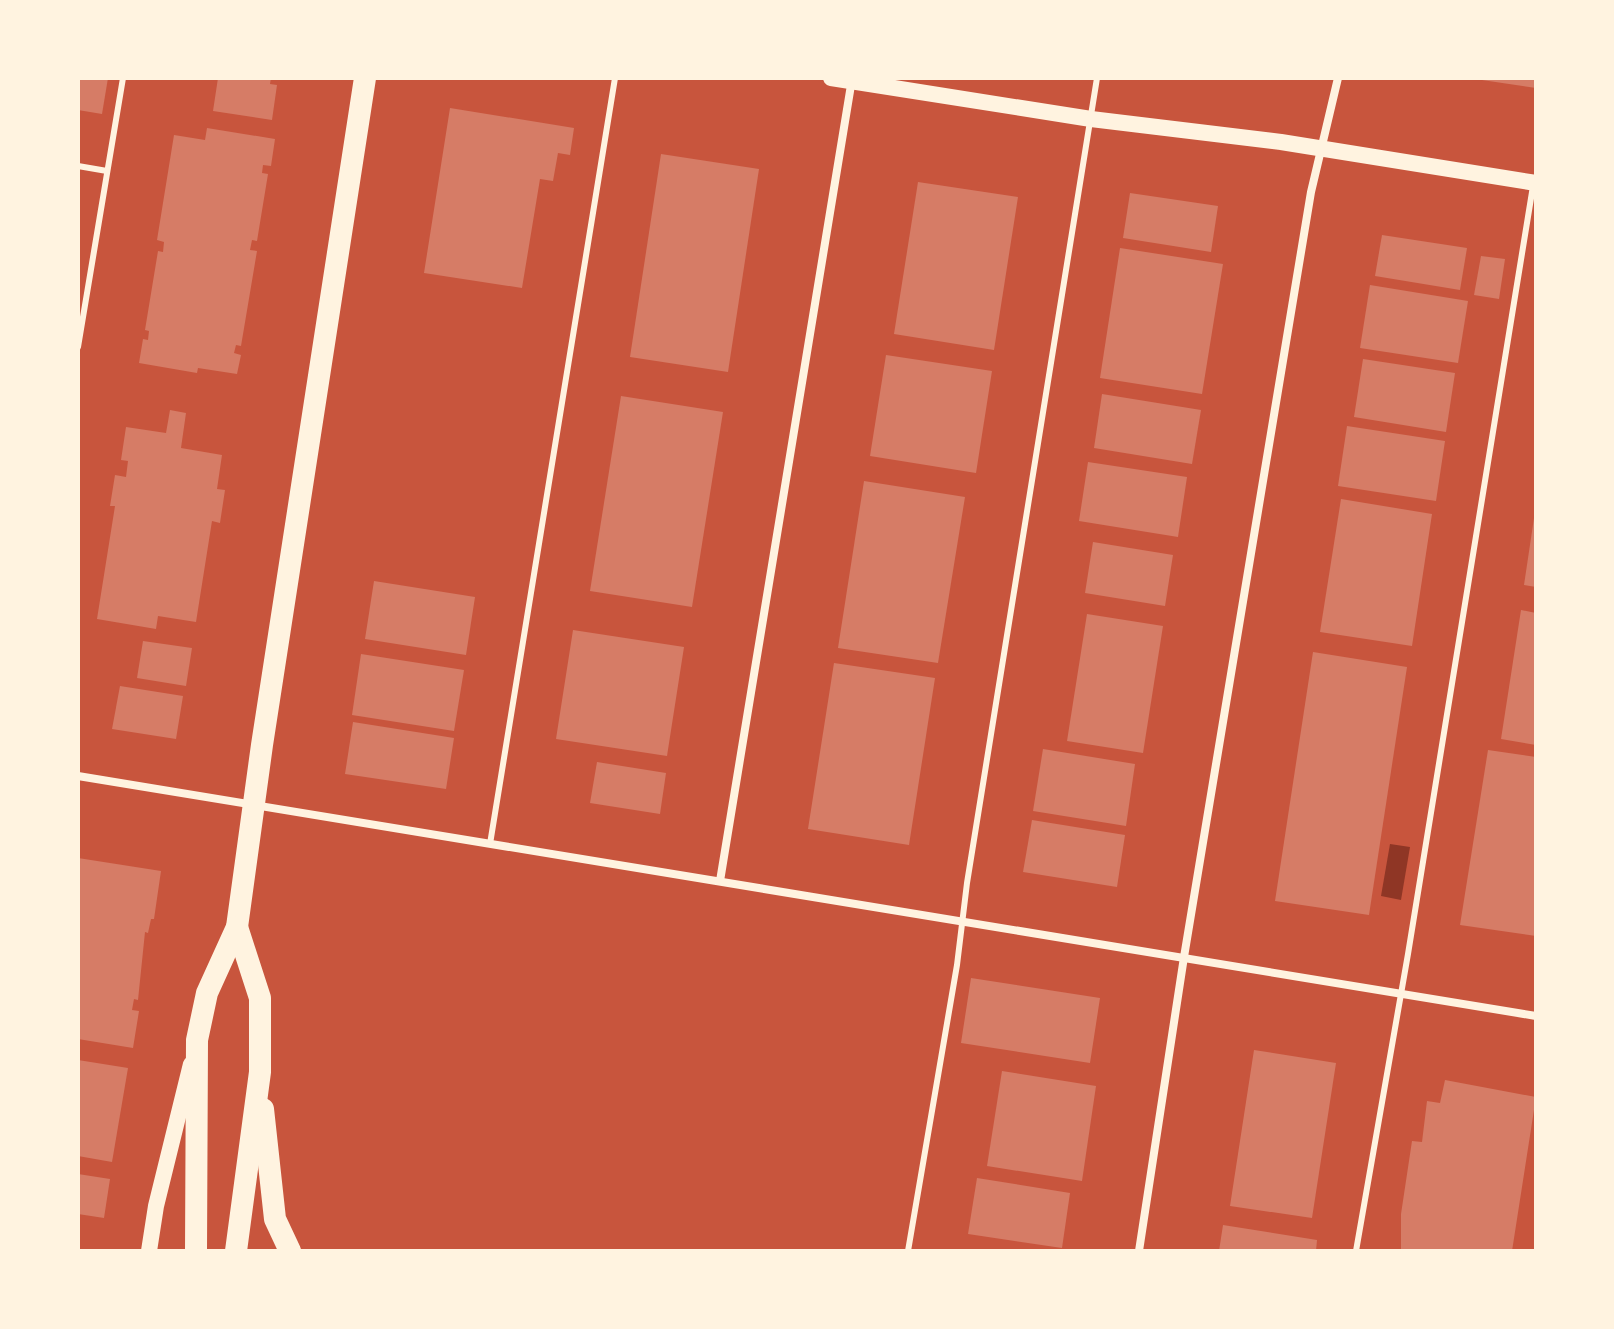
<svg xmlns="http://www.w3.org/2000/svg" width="1614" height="1329" font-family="Lato,sans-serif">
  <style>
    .water { fill: #8f3625 }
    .building { fill: #d67c66 }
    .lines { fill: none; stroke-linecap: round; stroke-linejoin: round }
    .service { stroke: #fff3e0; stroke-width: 6 }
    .minor { stroke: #fff3e0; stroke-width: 8 }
    .secondary { stroke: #fff3e0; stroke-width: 16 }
    .trunk { stroke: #fff3e0; stroke-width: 22 }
  </style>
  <rect width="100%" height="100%" fill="#c8553d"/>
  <path class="water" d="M 1390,844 L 1410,847 L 1401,900 L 1381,896 Z"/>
  <g class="building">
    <path d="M 78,78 L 108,78 L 102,114 L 78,110 Z"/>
    <path d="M 218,78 L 271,78 L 270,84 L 277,85 L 272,120 L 213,111 Z"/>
    <path d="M 1482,78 L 1536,78 L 1536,88 L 1482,80 Z"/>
    <path d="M 450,108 L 574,128 L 570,155 L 558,153 L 553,181 L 540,179 L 522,288 L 424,273 Z"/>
    <path d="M 207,128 L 275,139 L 271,166 L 263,165 L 262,173 L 268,174 L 257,241 L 252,240 L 250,250 L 257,251 L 241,346 L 236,345 L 234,353 L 241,355 L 237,374 L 198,368 L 197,373 L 139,363 L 143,339 L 148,340 L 149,331 L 145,330 L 158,251 L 163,252 L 164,242 L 157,240 L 174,135 L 205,140 Z"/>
    <path d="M 661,154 L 759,169 L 728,372 L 630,357 Z"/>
    <path d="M 918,182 L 1018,197 L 994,350 L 894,334 Z"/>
    <path d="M 1130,193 L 1218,206 L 1211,252 L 1123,238 Z"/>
    <path d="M 1382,235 L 1467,248 L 1460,290 L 1375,276 Z"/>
    <path d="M 1120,248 L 1223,264 L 1202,394 L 1100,378 Z"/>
    <path d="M 1481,256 L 1505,259 L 1499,299 L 1474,295 Z"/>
    <path d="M 1370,285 L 1468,301 L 1458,363 L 1360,348 Z"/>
    <path d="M 886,355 L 992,371 L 976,473 L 870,456 Z"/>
    <path d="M 1363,359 L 1455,373 L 1446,432 L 1354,417 Z"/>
    <path d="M 1102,394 L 1201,410 L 1192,464 L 1094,448 Z"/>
    <path d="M 621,396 L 723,412 L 692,607 L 590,591 Z"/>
    <path d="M 170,410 L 186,413 L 181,448 L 222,455 L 217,489 L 225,490 L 220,523 L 212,521 L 196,622 L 158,616 L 156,629 L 97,619 L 115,506 L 110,506 L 115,475 L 126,477 L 128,461 L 121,460 L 126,427 L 166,433 Z"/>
    <path d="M 1347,426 L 1445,441 L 1436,501 L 1338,486 Z"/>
    <path d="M 1088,462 L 1187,477 L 1178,537 L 1079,521 Z"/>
    <path d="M 864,481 L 965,497 L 938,663 L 838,648 Z"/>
    <path d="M 1341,499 L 1432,514 L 1412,646 L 1320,632 Z"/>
    <path d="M 1534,518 L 1536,518 L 1536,587 L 1524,585 Z"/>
    <path d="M 1093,542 L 1173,555 L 1165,606 L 1085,593 Z"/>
    <path d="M 374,581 L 475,597 L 466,655 L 365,639 Z"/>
    <path d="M 1521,610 L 1536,613 L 1536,745 L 1501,739 Z"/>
    <path d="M 1087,614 L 1163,626 L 1143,753 L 1067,741 Z"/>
    <path d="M 573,630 L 684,647 L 667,756 L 556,739 Z"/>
    <path d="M 143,641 L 192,648 L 186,686 L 137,678 Z"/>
    <path d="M 1313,652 L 1407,667 L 1369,915 L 1275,901 Z"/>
    <path d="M 361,654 L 464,670 L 454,731 L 352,715 Z"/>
    <path d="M 834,663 L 935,678 L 909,845 L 808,829 Z"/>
    <path d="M 120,686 L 183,696 L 176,739 L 112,729 Z"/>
    <path d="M 353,722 L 454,738 L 446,789 L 345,774 Z"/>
    <path d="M 1043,749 L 1135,764 L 1126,826 L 1033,811 Z"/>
    <path d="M 1488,750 L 1536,757 L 1536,936 L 1460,925 Z"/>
    <path d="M 597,762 L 666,773 L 660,814 L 590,803 Z"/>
    <path d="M 1032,820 L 1125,835 L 1117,887 L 1023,872 Z"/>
    <path d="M 78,858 L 161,871 L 154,919 L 151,919 L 148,933 L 145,932 L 138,1000 L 134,999 L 132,1010 L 139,1011 L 133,1048 L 78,1039 Z"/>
    <path d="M 971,978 L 1100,998 L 1090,1063 L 961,1043 Z"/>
    <path d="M 1254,1050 L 1336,1063 L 1312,1218 L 1230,1206 Z"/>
    <path d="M 78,1060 L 128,1068 L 112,1162 L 78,1156 Z"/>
    <path d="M 1002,1071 L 1096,1086 L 1082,1181 L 987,1166 Z"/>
    <path d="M 1445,1080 L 1536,1097 L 1512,1251 L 1401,1251 L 1401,1214 L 1412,1141 L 1422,1142 L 1427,1101 L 1440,1103 Z"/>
    <path d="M 78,1174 L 110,1179 L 104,1218 L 78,1214 Z"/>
    <path d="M 977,1178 L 1070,1193 L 1062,1248 L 968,1234 Z"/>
    <path d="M 1223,1225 L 1317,1240 L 1316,1251 L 1219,1251 Z"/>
  </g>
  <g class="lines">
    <g class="service">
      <path d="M 78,166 L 107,171"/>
      <path d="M 78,347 L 123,78"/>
      <path d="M 490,844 L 615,78"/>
      <path d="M 908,1251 L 957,965 L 967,883 L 1097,78"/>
      <path d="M 1356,1251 L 1408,954 L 1533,186"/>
    </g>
    <g class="minor">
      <path d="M 78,776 L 1536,1016"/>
      <path d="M 720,881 L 852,79"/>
      <path d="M 1139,1251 L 1184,957 L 1311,192 L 1338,78"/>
    </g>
    <g class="secondary">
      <path d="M 831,78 L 1091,119 L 1281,142 L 1536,183"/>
      <path d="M 149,1251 L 156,1206 L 191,1064"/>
    </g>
    <g class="trunk">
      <path d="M 263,1109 L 275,1219 L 290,1251"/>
      <path d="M 196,1251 L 197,1040 L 207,993 L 237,927 L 262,745 L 365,78"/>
      <path d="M 236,1251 L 260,1072 L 260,998 L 237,927"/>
    </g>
  </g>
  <rect width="1614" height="1329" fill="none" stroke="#fff3e0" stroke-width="160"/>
</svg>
